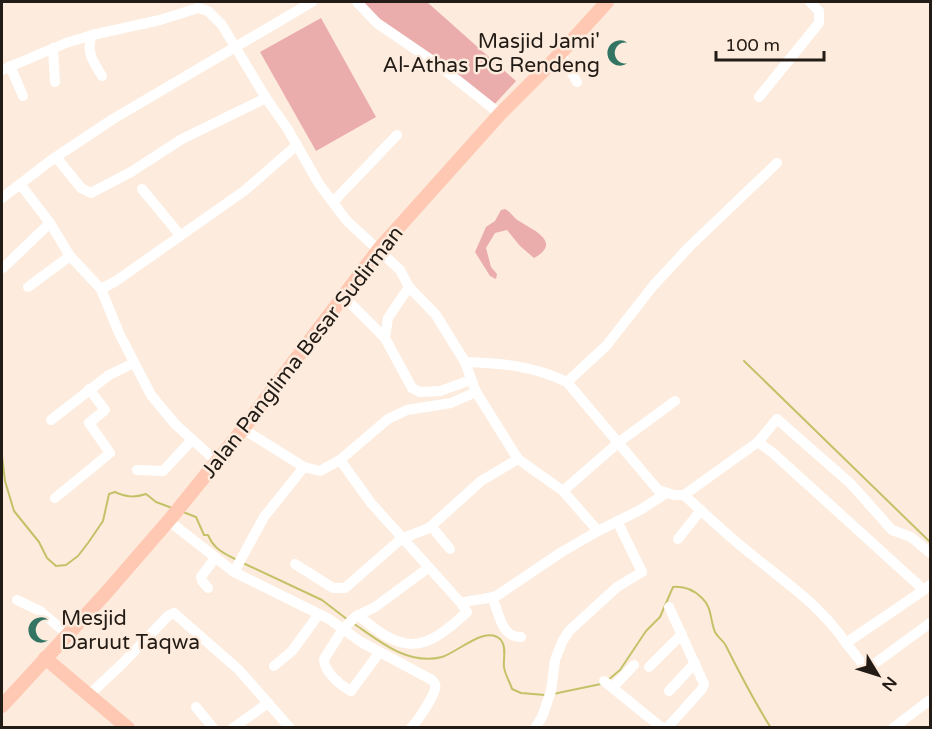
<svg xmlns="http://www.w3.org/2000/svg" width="932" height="729" font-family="'Varela Round',sans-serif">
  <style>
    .green { fill: #ebacac }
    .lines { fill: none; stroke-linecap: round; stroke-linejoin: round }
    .stream { stroke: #c4c268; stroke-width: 2 }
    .minor { stroke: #fff; stroke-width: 10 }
    .major { stroke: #fec8b3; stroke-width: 14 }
    .labels { text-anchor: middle; stroke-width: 5; stroke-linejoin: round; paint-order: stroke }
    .poi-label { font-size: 21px; fill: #231b15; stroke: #fdecdd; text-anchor: end }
    .street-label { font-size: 21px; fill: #231b15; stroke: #fdecdd }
  </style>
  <rect width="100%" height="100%" fill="#fdecdd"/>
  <g class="green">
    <path d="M 357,2 L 427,2 L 516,81 L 492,107 Z"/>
    <path d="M 321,18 L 376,117 L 316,151 L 260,52 Z"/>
    <path d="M 505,209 C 510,212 512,215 516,219 C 528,228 565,241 534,258 L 520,246 L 507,230 L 495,233 L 486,248 L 491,267 L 497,274 L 496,279 L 490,276 L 475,252 L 486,227 L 495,221 L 501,210 Z"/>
  </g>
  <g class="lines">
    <g class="stream">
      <path d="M 744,361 L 930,542"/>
      <path d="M 2,456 L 5,481 L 14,511 L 39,542 L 47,558 L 56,566 L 66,565 L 78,556 L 88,543 L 103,521 L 109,494 L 115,492 C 126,497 134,498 146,494 L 156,502 L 172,508"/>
      <path d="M 183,512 L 196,517 L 204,535 L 208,535 C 214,549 223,553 235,559"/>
      <path d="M 243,563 L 322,600 L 348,620"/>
      <path d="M 353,623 C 379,641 408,666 442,657 C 458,652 487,624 501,640 C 507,648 503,659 504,667 C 505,675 510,682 512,689 L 521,693 L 545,695"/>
      <path d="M 608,680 L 620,670 L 646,631 L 660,617 L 673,587 C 684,586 694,590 702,598 C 712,607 710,620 715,632 C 718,638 724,641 726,646 C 740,674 754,701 771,728"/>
      <path d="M 553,694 L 601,684"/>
    </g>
    <g class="minor">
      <path d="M 357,2 L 377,23 L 437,64 L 500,114"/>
      <path d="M 92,35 C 85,51 94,63 102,76"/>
      <path d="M 53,48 L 55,82"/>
      <path d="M 560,53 L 577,82"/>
      <path d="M 10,66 L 23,96"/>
      <path d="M 2,70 L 66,43 L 92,35 L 160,20 L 198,8 L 208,11 L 222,25 L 266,98 L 287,128 L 319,184 L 347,221 L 400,270 L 409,287 L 436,315 L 465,362 C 501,363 534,366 567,382 L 658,490 L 674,495 L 684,495 L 758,442 L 773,453 L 924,590 L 930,585"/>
      <path d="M 759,97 L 819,23 L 819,11 L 810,2"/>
      <path d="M 56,157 L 81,188 L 91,193 L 131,172 L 182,139 L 266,98"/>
      <path d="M 20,184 L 50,223 L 70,256 L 101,289 L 119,333 L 151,395 L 175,424 L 216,461"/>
      <path d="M 142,189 L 180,235"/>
      <path d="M 2,198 L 50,161 L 113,119 L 312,2"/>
      <path d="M 333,202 L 397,135"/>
      <path d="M 3,268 L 50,223"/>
      <path d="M 28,287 L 70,256"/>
      <path d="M 101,289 L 116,281 L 244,191 L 297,145"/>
      <path d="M 344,297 L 385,338 L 412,388 L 420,392 L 440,391 L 471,380"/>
      <path d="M 385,338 L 388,318 L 409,287"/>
      <path d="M 567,382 L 606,346 L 653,286 L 690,246 L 777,163"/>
      <path d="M 476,392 L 518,459 L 563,491 L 598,531 L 640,510 L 665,494"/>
      <path d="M 51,420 L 109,375 L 134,363"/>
      <path d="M 243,429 L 304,467 L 320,471 L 340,460 L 388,419 L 407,410 L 451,403 L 476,392 L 465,362"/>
      <path d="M 758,442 L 777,419 L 851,484 L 892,530 L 911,537 L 930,553"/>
      <path d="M 340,460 L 371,503 L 461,603"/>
      <path d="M 137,470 L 163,471 L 192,440"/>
      <path d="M 563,491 L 619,442 L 675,401"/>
      <path d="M 684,495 C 706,515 728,536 751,554 C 787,584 818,603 846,643 L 924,590"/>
      <path d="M 55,498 L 110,453 L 89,423 L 105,410 L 89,389"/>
      <path d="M 169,521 L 234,572 L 329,619 L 361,642 L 432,680 C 435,684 436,684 435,689 C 433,698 417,722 411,728"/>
      <path d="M 431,526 L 450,549"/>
      <path d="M 678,539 L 701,510"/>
      <path d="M 295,564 L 333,588 L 345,588 L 401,539 L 429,528 L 481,481 L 518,459"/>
      <path d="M 234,572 L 264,517 L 304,467"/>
      <path d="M 208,588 L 202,581 L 201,577 L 215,558"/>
      <path d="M 492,598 C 500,613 500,637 521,637"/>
      <path d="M 17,600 L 40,611 L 67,634"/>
      <path d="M 358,615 C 404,655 423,653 467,612 L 461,603 C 473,599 488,600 498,595 L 560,553 L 598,531"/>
      <path d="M 846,643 L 861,662 L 870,667 L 930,623"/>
      <path d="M 379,653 L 351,691 C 340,685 324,672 324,659 L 343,629 L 355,617 L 375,607 L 428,568"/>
      <path d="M 274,666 L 292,651 L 319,614"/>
      <path d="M 649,667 L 682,634"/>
      <path d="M 604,681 L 662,728"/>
      <path d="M 613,687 L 634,665"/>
      <path d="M 669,691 L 695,663"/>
      <path d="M 89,695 L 123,663 L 168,616 L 174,613 L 239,670 L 290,728"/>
      <path d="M 196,707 L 213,728"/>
      <path d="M 233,728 L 268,703"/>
      <path d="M 535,728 L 542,717 L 551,691 L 555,660 L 562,642 L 569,631 L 617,587 L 642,572 L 617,521"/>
      <path d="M 667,728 L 702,689 L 704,684 L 669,607"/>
      <path d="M 893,728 L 930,700"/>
    </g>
    <g class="major">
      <path d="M 45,658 L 128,728"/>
      <path d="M 2,706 L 106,593 L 171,518 L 243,429 L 379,249 L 500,114 L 556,58 L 607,2"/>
    </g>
  </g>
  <defs>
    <symbol id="mosque-bare" viewBox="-9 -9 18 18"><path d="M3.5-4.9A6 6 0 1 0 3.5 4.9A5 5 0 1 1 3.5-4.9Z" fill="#337463" stroke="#fdecdd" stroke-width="2.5" paint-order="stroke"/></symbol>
  </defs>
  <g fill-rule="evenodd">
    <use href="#mosque-bare" x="601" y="34" width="38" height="38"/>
    <use href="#mosque-bare" x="22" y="611" width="38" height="38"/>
  </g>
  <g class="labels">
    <g class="poi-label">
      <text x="600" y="48">Masjid Jami'<tspan x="600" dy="24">Al-Athas PG Rendeng</tspan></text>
      <text x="61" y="625" text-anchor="start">Mesjid<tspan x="61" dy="24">Daruut Taqwa</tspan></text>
    </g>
    <g class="street-label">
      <text transform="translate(302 352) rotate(-52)" y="7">Jalan Panglima Besar Sudirman</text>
    </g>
  </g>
  <rect width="932" height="729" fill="none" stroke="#231b15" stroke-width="6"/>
  <g transform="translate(878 675) rotate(128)" stroke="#fdecdd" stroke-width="4.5" paint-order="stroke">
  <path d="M0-4.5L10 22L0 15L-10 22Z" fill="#231b15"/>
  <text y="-9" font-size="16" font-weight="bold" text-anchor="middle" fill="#231b15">N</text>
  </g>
  <path d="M716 51v9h108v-9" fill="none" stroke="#231b15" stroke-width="3"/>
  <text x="725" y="51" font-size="18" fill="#231b15" stroke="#fdecdd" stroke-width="4.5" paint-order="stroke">100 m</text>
</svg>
